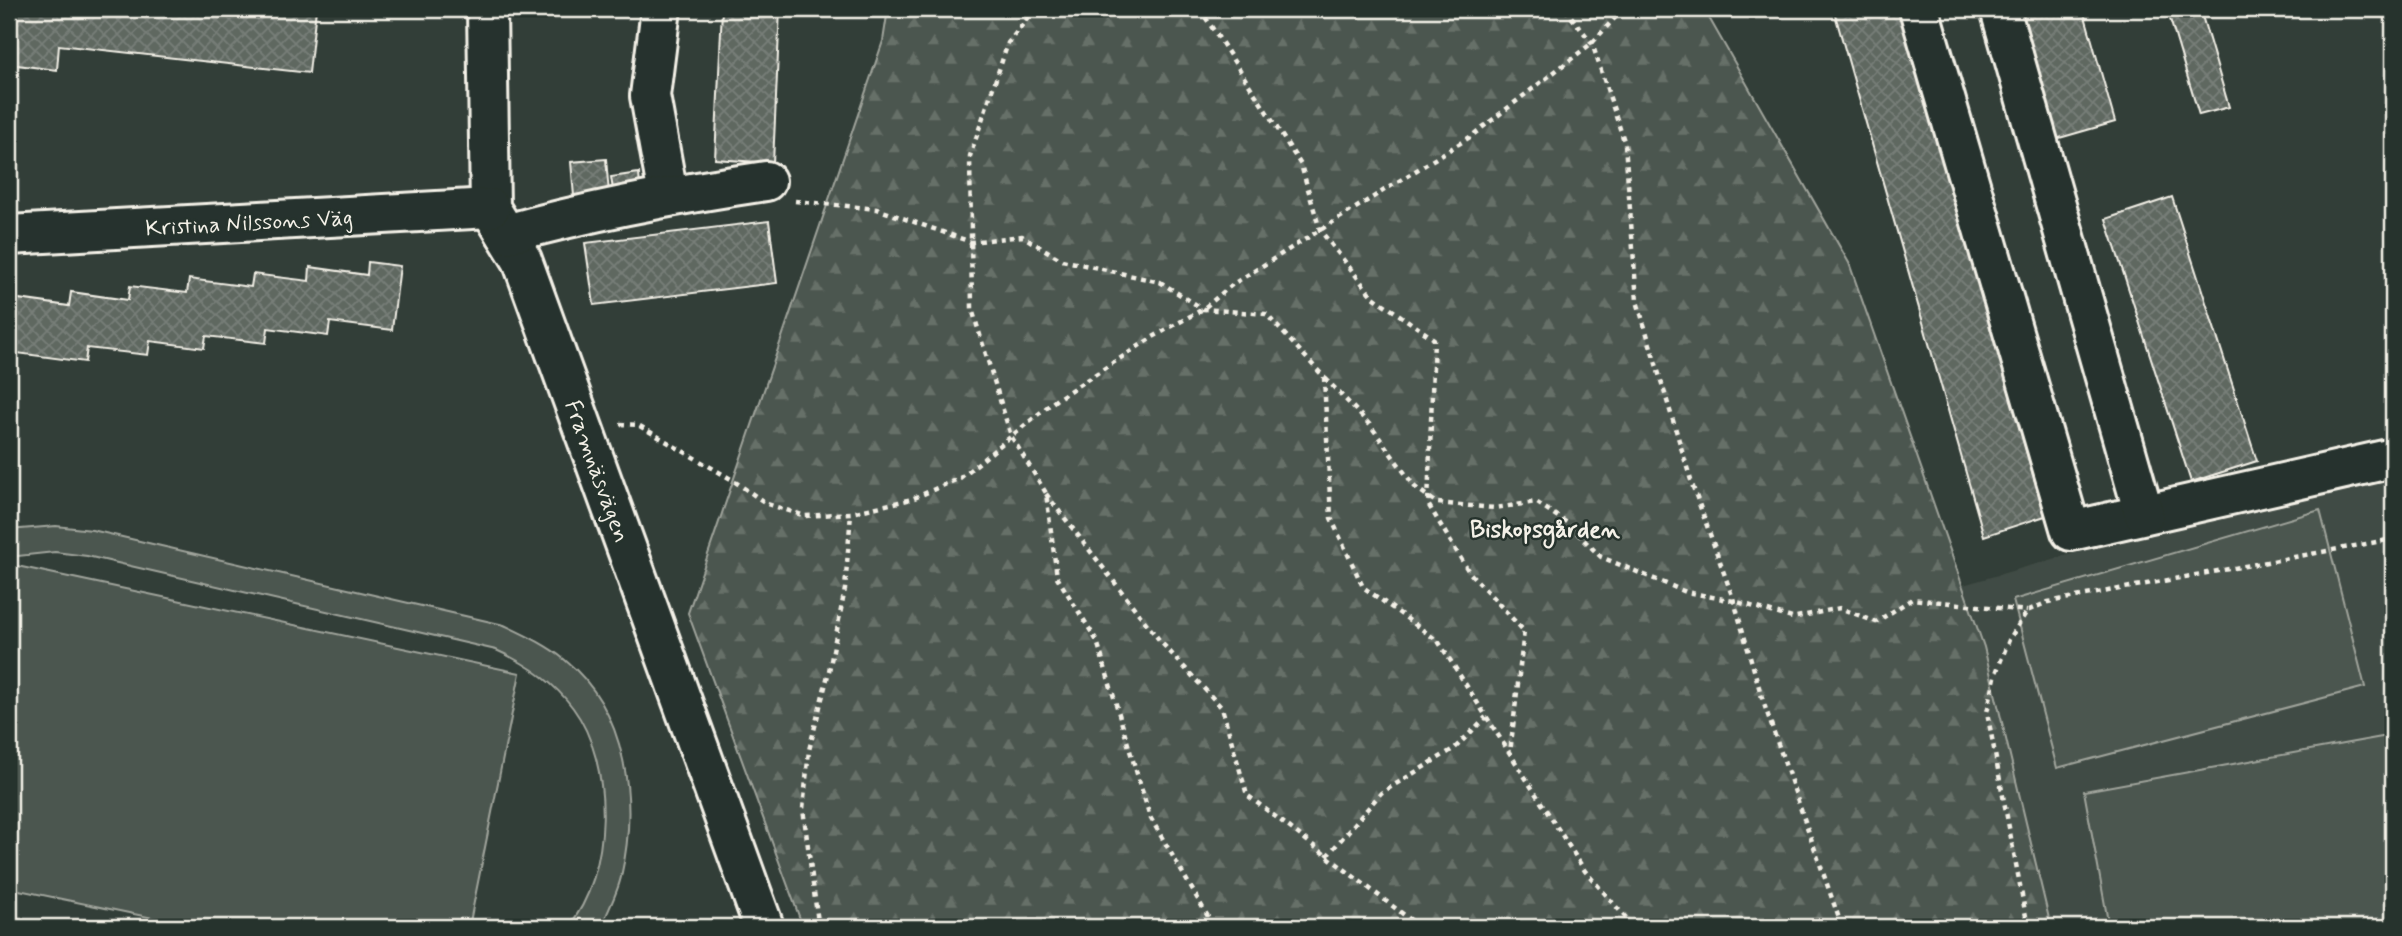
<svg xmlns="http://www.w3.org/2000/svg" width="2402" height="936" font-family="Mynerve,sans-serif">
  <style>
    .built { fill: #404b44 }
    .forest { fill: url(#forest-firs); stroke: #a0a49c; stroke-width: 2 }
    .pitch { fill: #4c564f; stroke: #a0a49c; stroke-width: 2 }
    .building { fill: url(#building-cross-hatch); stroke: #f4f1e8; stroke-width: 2 }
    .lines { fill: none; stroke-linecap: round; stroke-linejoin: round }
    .minor-casing { stroke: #f4f1e8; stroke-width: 44 }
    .path { stroke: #f4f1e8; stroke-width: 4.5; stroke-dasharray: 5 5; stroke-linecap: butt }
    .minor { stroke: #26332d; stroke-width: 38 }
    .labels { text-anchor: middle; stroke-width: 5; stroke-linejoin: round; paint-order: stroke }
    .street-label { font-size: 23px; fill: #f4f1e8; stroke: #26332d }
    .neighbourhood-label { font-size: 24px; font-weight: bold; fill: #f4f1e8; stroke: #26332d }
  </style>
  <defs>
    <pattern id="forest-firs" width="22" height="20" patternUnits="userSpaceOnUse" patternTransform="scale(1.75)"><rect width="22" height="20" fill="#4c564f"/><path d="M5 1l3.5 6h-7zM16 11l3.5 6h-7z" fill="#666f68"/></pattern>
    <pattern id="building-cross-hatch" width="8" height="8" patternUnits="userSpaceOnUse" patternTransform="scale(1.75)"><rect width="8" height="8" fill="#5f6861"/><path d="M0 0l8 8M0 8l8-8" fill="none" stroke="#777e78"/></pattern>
  </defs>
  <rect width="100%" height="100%" fill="#323e38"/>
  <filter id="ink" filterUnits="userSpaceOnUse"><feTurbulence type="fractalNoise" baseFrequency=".0143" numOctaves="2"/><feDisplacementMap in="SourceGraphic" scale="14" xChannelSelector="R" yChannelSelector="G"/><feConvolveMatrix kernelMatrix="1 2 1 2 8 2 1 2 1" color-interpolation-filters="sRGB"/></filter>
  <g filter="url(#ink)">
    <path class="built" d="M 2393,461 L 2393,927 L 2051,927 L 1984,647 L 1963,585 Z"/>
    <path class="forest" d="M 888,9 L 1704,9 L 1849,263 L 1984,647 L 2051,927 L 803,927 L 688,613 L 883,41 Z"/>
    <g class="pitch">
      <path d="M 2320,510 L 2365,687 L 2057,768 L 2013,600 Z"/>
      <path d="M 56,526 L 92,530 L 504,625 C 525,635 547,645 565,660 C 628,711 638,803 621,877 C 617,894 608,911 601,927 L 568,927 C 613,874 614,763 573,708 C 553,681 526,663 496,650 L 87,556 L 55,552 L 9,557 L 9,530 Z"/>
      <path d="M 17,566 L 520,673 L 469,927 L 196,927 L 9,888 L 9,604 Z"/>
      <path d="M 2393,735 L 2393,927 L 2109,927 L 2084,791 Z"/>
    </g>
    <g class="building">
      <path d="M 9,9 L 316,9 L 309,73 L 59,45 L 57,70 L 9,64 Z"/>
      <path d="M 722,9 L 780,9 L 773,163 L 715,159 Z"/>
      <path d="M 1841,9 L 1899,9 L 2045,516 L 1984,536 L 1834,11 Z"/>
      <path d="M 2011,9 L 2083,9 L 2115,122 L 2049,141 Z"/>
      <path d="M 2167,9 L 2200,9 L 2229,107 L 2199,115 Z"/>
      <path d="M 606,159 L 609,193 L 574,196 L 571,162 Z"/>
      <path d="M 639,173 L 640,188 L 613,190 L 611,177 Z"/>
      <path d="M 2172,197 L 2257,461 L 2191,482 L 2106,219 Z"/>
      <path d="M 769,221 L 777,283 L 594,305 L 585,243 Z"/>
      <path d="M 368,262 L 400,266 L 392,330 L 330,322 L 328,336 L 268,328 L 266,343 L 206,336 L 204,348 L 150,341 L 148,355 L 87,348 L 85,362 L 9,352 L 11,298 L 69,306 L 71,292 L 128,300 L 130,286 L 187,293 L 189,279 L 251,287 L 253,274 L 309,281 L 310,267 L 367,275 Z"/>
    </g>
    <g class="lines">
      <defs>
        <g id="minor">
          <path d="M 487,9 L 490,208 L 522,260 L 764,927"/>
          <path d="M 661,9 L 650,96 L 668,195"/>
          <path d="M 1919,9 L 2071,531 L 2393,458"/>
          <path d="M 2000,9 L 2144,514"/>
          <path d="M 506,234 C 592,210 678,194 766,181"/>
          <path d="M 9,235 L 490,208"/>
        </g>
      </defs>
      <use href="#minor" class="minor-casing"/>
      <g class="path">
        <path d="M 1035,9 L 1008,43 L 970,156 L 972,309 L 1011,436 L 1046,493 L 1057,577 L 1097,641 L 1150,817 L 1214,927"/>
        <path d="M 1200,9 L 1301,165 L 1320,230 L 1372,296 L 1434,339 L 1428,504 L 1469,572 L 1524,631 L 1510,753"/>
        <path d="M 1565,9 L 1592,43 L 1625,144 L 1637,301 L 1693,487 L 1734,601 L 1763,701 L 1842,927"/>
        <path d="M 795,201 L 877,209 L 971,242 L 1022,236 L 1062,260 L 1160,282 L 1203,309 L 1266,314 L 1324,377 L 1331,518 L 1363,587 L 1438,641 L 1585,871 L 1634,927"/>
        <path d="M 1325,378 L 1370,425 L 1415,487 L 1437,503 L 1495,508 L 1536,502 L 1567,523 L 1601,557 L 1686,592 L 1734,601 L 1792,618 L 1840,608 L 1876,622 L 1912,599 L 2027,611"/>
        <path d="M 620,424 L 638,425 L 731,479 L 767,504 L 805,516 L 851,513 L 912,499 L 960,478 L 1057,399 L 1153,337 L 1203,309 L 1233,284 L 1470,137 L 1592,43 L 1623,9"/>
        <path d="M 1046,494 L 1160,641 L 1222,708 L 1247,795 L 1420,927"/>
        <path d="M 1327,856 L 1381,793 L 1455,748 L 1486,717"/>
        <path d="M 816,927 L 818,922 L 803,809 L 809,750 L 829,671 L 845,589 L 851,513"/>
        <path d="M 2028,927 L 1987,712 L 1996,673 L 2009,640 L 2027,611 L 2048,602 L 2393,539"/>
      </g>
      <use href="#minor" class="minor"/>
    </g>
  </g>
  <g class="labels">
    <g class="street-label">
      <text transform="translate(249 222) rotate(-3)" y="8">Kristina Nilssons Väg</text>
      <text transform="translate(598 471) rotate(70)" y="8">Framnäsvägen</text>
    </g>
    <g class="neighbourhood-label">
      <text x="1545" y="537">Biskopsgården</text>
    </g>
  </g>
  <rect width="2402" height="936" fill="none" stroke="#26332d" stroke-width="35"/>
  <rect x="18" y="18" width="2367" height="901" fill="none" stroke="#f4f1e8" stroke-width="2.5" filter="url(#ink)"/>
</svg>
